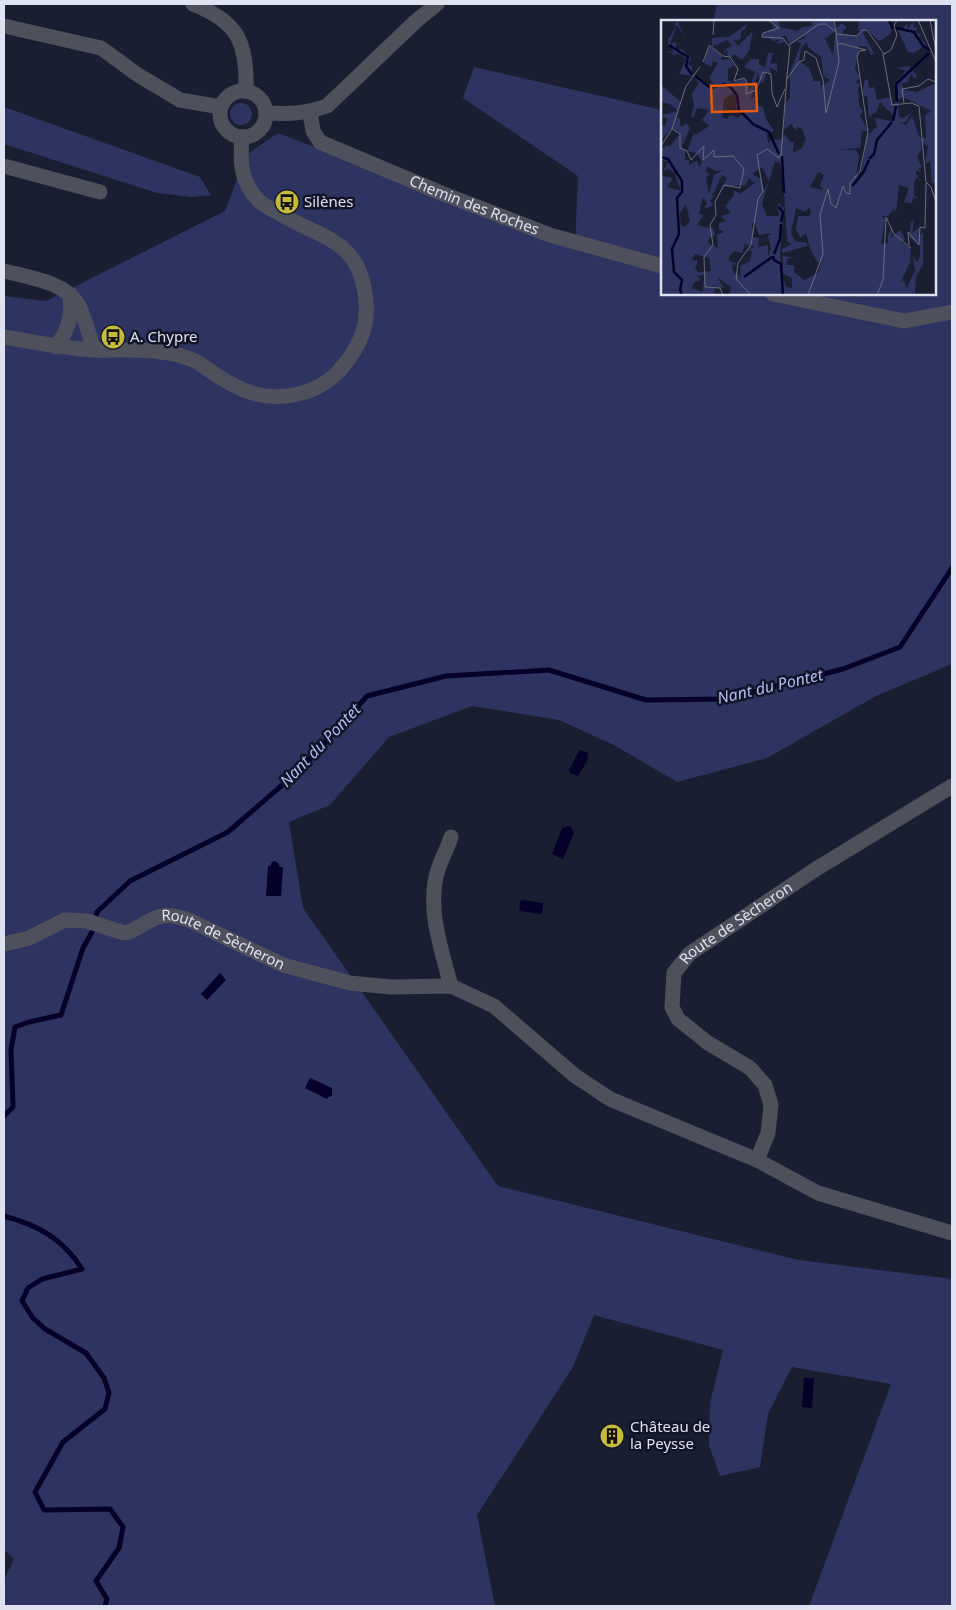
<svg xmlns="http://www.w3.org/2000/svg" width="956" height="1610" font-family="'Noto Sans',sans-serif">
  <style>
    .green { fill: #2e3461 }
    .water { fill: #040029 }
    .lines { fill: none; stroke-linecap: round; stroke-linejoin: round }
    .stream { stroke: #040029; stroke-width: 5 }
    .minor { stroke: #4e515b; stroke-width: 15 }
    .labels { text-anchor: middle; stroke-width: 5; stroke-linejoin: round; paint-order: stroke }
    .poi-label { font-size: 15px; fill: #dfe3f0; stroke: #111427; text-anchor: start }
    .street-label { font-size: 15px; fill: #dfe3f0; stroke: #111427 }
    .water-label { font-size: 16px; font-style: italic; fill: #b0bcf4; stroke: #111427 }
    .inset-river { fill: none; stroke: #040029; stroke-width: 2.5 }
    .inset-road { fill: none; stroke: #696d7d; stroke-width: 1 }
    .view { fill: #e8590c; fill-opacity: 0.15; stroke: #e8590c; stroke-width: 2.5 }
    .inset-edge { fill: none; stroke: #dfe3f0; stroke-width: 2.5 }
  </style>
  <rect width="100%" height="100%" fill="#1a1e31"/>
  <g class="green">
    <path d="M 717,4 L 952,4 L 952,664 L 876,696 L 767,758 L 677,782 L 614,745 L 559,720 L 472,706 L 389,737 L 330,805 L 289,822 L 303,908 L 498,1186 L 799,1260 L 952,1279 L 952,1606 L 809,1606 L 891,1384 L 792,1367 L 768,1414 L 760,1467 L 720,1476 L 709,1445 L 710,1403 L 723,1350 L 594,1315 L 573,1367 L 477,1515 L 495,1606 L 4,1606 L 4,1580 L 14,1559 L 4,1550 L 4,296 L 46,301 L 225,211 L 246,155 L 278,133 L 575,248 L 578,176 L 463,98 L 474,67 L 662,110 L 662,294 L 935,294 L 935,21 L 713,21 Z"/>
    <circle cx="241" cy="114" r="11"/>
    <path d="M 4,107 L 200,177 L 211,195 L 192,197 L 157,193 L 4,144 Z"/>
  </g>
  <g class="water">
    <path d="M 580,750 L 588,753 L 587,761 L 578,776 L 570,773 L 569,769 C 574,765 575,755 580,750 Z"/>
    <path d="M 568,826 L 571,827 L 574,833 L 563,859 L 552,854 L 562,828 Z"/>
    <path d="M 275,861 L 278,863 L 280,867 L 283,867 L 281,896 L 266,896 L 268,866 L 270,866 L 272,862 Z"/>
    <path d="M 521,900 L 543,903 L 542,914 L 519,911 Z"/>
    <path d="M 220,973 L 226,980 L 207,1000 L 201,994 Z"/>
    <path d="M 310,1078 L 332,1088 L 332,1096 L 328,1097 L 327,1099 L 305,1088 Z"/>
    <path d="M 804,1378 L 814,1378 L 812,1408 L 802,1407 Z"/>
  </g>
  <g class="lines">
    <g class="stream">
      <path d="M 4,1116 L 13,1107 L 11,1050 L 15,1027 L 29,1022 L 61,1015 L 83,948 L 92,932 L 97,912 L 130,881 L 228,832 L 303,767 L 367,696 L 446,676 L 549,670 L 646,700 L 725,699 L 843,669 L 900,647 L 952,568"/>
      <path d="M 4,1216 C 38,1225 63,1239 82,1269 L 42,1279 L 28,1288 L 22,1301 L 33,1318 L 45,1329 L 86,1353 L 104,1378 L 109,1393 L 105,1409 L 63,1442 L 35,1492 L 44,1510 L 110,1509 L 123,1527 L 119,1548 L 96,1581 L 107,1599 L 105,1606"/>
    </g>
    <g class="minor">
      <path d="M 193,4 C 239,22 247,43 246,91"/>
      <path d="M 4,26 L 101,48 L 138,75 L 180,100 L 221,107"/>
      <circle cx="243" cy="114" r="23"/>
      <path id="s1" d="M 310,112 L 313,131 L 320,142 L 441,193 L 550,235 L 662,266"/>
      <path d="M 266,113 C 290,114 304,114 327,106 L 416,21 L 437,4"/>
      <path d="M 4,166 L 100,192"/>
      <path d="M 4,271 C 27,277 67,282 79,306 C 86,320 89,336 94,350"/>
      <path d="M 773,294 L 904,321 L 952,312"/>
      <path d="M 4,337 C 34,342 63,348 93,350 C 116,351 139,348 161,352 C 173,353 187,357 197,362 C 204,366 210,371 216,375 C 243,392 266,402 298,394 C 312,391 327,383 337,373 C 356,353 369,329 366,302 C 361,240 325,240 280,214 C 273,210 264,206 258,200 C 240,181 240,161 242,137"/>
      <path d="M 56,347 C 70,327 72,317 70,294"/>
      <path id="s2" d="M 4,944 L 29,938 L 65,920 L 87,921 L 124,933 C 130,933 133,930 139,927 C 159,914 168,912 191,921 L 283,965 L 350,983 L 391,987 L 451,986 L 494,1006 L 574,1075 L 610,1099 L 757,1160 L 818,1193 L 952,1233"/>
      <path d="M 451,986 C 442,951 428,913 436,877 C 439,863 447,850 451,837"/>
      <path id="s3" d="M 757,1160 L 768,1133 L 771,1105 L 765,1085 L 750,1068 L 708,1043 L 678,1019 L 672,1007 L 674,973 L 689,954 L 816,869 L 952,786"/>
    </g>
  </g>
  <defs>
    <symbol id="bus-disc" viewBox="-11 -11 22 22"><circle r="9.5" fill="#c7bb3c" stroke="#111427"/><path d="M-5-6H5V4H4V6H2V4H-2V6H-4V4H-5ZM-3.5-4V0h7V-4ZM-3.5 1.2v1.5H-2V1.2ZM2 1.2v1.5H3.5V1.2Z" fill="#111"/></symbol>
    <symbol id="building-disc" viewBox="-11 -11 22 22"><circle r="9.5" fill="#c7bb3c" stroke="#111427"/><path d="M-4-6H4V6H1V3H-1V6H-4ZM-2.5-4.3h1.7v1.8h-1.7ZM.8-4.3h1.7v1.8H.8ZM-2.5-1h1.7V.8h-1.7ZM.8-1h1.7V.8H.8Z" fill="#111"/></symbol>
  </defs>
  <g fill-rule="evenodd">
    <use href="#bus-disc" x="273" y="188" width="28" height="28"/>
    <use href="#bus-disc" x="99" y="323" width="28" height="28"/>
    <use href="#building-disc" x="598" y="1422" width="28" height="28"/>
  </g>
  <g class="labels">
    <g class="poi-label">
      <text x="304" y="207">Silènes</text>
      <text x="130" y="342">A. Chypre</text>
      <text x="630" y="1432">Château de<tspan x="630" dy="17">la Peysse</tspan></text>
    </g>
    <g class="street-label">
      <text dy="5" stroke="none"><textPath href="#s1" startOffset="199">Chemin des Roches</textPath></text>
      <text dy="5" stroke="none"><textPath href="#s3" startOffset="316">Route de Sècheron</textPath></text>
      <text dy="5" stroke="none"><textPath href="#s2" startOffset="235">Route de Sècheron</textPath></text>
    </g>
    <g class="water-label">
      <text transform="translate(770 686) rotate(-13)" y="6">Nant du Pontet</text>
      <text transform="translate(320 745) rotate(-46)" y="6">Nant du Pontet</text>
    </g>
  </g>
  <g transform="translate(661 20)">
    <rect width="275" height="275" fill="#1a1e31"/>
    <path d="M 20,0 L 17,2 L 24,17 L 16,5 L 9,24 L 15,22 L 15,30 L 21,29 L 30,38 L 27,44 L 31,46 L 31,53 L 45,64 L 53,64 L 48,58 L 57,43 L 52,41 L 50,47 L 43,43 L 48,26 L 61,36 L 60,40 L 69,39 L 73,45 L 67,49 L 67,60 L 72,63 L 84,58 L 89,70 L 94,52 L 83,47 L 90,39 L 98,39 L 98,44 L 104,48 L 107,33 L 112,33 L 109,44 L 116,43 L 116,51 L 108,47 L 110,53 L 105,53 L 103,62 L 99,63 L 97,52 L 89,80 L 94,77 L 93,83 L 102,87 L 105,99 L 113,111 L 105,114 L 108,124 L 110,119 L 120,120 L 124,115 L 129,122 L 133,122 L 132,133 L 141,128 L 145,119 L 141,109 L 136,107 L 133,118 L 135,111 L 130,104 L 123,110 L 124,84 L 129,78 L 129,52 L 140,24 L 136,21 L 145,18 L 143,16 L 129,25 L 125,16 L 120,16 L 124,22 L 115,24 L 119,19 L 113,21 L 100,15 L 110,9 L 118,8 L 112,8 L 113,4 L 108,0 L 118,0 L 119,7 L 137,11 L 141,7 L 151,6 L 150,2 L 173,0 L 174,11 L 164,19 L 172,35 L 175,8 L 181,3 L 186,8 L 182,10 L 182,14 L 196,16 L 200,11 L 187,9 L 197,10 L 198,0 L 229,0 L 230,13 L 221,20 L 218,21 L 206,9 L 202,13 L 213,33 L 210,35 L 206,27 L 198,26 L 194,49 L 199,57 L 195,62 L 200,64 L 197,68 L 198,85 L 202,92 L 199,96 L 207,111 L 201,111 L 199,128 L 176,130 L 195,130 L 198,136 L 195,156 L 200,154 L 206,116 L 216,107 L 214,98 L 230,101 L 234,97 L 219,82 L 216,91 L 208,97 L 206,74 L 204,77 L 201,72 L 204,60 L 207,59 L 208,68 L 213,67 L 216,80 L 230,77 L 233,87 L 237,73 L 235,62 L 245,51 L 237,48 L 248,46 L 256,56 L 254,59 L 250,54 L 247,62 L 240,64 L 244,70 L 256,72 L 275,63 L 275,163 L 271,163 L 269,141 L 264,144 L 267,126 L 260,122 L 260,130 L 256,137 L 261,147 L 257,149 L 261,151 L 255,151 L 255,154 L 260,161 L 255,157 L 253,163 L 253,175 L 257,178 L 252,178 L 251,183 L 243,182 L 248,168 L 238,165 L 235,192 L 233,189 L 227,196 L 221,196 L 224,200 L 220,224 L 227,223 L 227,216 L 231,206 L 230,218 L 239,210 L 244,219 L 240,222 L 250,228 L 249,242 L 240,262 L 243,260 L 245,269 L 254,251 L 252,236 L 256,242 L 259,237 L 259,225 L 248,217 L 250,202 L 253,200 L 251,213 L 258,208 L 259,215 L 262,212 L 262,245 L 255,256 L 254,275 L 63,275 L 69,273 L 70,267 L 56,257 L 63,268 L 50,266 L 54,268 L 53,275 L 0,275 L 0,151 L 1,156 L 12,158 L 6,167 L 20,171 L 13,152 L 8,149 L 2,151 L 7,142 L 0,140 L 0,125 L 3,129 L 4,126 L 9,126 L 19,114 L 11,108 L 0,120 L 0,105 L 4,106 L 6,99 L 0,95 L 17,91 L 9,84 L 0,82 L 0,65 L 20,82 L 16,97 L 19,99 L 19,105 L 22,107 L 25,103 L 29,108 L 20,129 L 26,131 L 33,113 L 35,115 L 48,106 L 41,100 L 48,90 L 36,88 L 33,97 L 30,97 L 33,85 L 31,74 L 38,63 L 32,56 L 18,54 L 25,39 L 19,34 L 11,35 L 13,30 L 12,32 L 10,33 L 6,31 L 12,32 L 10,27 L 14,29 L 7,25 L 7,20 L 15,6 L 13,4 ZM 146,22 L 147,27 L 160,37 L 162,53 L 165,59 L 168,58 L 168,61 L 160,66 L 159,61 L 153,61 L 148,48 L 138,41 L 140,28 ZM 73,73 L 76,78 L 75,86 L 81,94 L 77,98 L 69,95 L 66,99 L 61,97 L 63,79 ZM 242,77 L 270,91 L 264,96 L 265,118 L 259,118 L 251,96 L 245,105 L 238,103 L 245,102 L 250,93 L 242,98 L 238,97 L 237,80 ZM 24,131 L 36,133 L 41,142 L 38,147 L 36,141 L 28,145 L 28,140 L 24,140 ZM 114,141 L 119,143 L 122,155 L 126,221 L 131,224 L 121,229 L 121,233 L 146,226 L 146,223 L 134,221 L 130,213 L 135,188 L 145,192 L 148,187 L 150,192 L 148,196 L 137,196 L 135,209 L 139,218 L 145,213 L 149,228 L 156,242 L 160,243 L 157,253 L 143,260 L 133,252 L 133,245 L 125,245 L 127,238 L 135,238 L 122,236 L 121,253 L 131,258 L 131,268 L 125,267 L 120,253 L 119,232 L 123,188 L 117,183 L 118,196 L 106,196 L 101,184 ZM 47,146 L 54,151 L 62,150 L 53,155 L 48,174 L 45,157 L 49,154 L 44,152 ZM 101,147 L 108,161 L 103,170 L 100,159 L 91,154 ZM 157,152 L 163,155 L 159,165 L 162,170 L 149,167 ZM 61,155 L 66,158 L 61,167 L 85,165 L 88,158 L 94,163 L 79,174 L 73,170 L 73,175 L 64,186 L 70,193 L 60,196 L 65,201 L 58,203 L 58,209 L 63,212 L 56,215 L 57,228 L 47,223 L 48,218 L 54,215 L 53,209 L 36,205 L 43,195 L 38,194 L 42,177 L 46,183 L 43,188 L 52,186 L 49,180 L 54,176 L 51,176 ZM 25,184 L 29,201 L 24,207 L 20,205 L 19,193 ZM 91,203 L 94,203 L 98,215 L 111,213 L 107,216 L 110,229 L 107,236 L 107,225 L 97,227 L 98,218 L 92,217 ZM 90,223 L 93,227 L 86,231 L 91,231 L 89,241 L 79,246 L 80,259 L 76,253 L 73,254 L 71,243 L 74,246 L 75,243 L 68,241 L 68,237 L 73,231 L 81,233 L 84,224 L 89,226 ZM 34,234 L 48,238 L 50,251 L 37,252 L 34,248 L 37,241 L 30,240 ZM 43,255 L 42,272 L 31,268 L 33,262 L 40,260 L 36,256 ZM 87,3 L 84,9 L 80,12 L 80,19 L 73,20 L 77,26 L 92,11 L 88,31 L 81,40 L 73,34 L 70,38 L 67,36 L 65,29 L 63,35 L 63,31 L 66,28 L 74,24 L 70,25 L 66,20 L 51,27 L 51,18 L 68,17 ZM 246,3 L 247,9 L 250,4 L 252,3 L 253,4 L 253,8 L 256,7 L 256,10 L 252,11 L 261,15 L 256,18 L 263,21 L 266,28 L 261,27 L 253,33 L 247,32 L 236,8 L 242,9 Z" fill="#2e3461" fill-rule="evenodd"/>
    <path class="inset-river" d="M 228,0 L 231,7 L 253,12 L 262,26 L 269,30M 8,25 L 27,37 L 25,46 L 31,55M 34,56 L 50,68 L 63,64 L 70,68 L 76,75 L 78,90 L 92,104 L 108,112 L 118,134M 235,64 L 268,33M 235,65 L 236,82M 232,101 L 235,86M 121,136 L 123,173M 0,137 L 7,139 L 21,161 L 21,172 L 16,178 L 18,214 L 11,229 L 13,252 L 21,260 L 19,270 L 21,275M 208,139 L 213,134 L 216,120 L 231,102M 191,166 L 202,153 L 208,140M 118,187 L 122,192 L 120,202M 113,234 L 119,219 L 120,204M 112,236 L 113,240 L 120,244 L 122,275M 83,257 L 111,237"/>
    <path class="inset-road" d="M 107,0 L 118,8 L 102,13 L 101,17 L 122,18 L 128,26M 257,0 L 275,42M 269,0 L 275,31M 176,14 L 196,16 L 201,10 L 206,10 L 223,34M 52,15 L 53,0M 48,25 L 62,36M 128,25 L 158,4 L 165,4 L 175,12 L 173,0M 176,27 L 178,23 L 205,30M 225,33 L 222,34 L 231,85 L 250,83 L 258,86 L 265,162 L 270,167 L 275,182M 223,34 L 230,30 L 236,15 L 233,6 L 236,0M 62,36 L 69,37 L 77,49 L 73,61 L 83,58 L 86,62 L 85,74 L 93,71M 42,42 L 48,26M 126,56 L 129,26M 126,59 L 138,42 L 143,40 L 144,31 L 155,38 L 162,60 L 165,93 L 178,42 L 175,12M 92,71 L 95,70 L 102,52 L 110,54 L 111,73 L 116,87 L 124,69M 243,83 L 241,69 L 258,66 L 267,59 L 275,62M 11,109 L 19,114 L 19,128 L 26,131 L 30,140 L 43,126 L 42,140 L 53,130 L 53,137 L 72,136 L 83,149 L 79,168 L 63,165 L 54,182 L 55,195 L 49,205 L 52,225 L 43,237 L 44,267 L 59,268 L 62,275M 0,126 L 11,109 L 25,66 L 39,47M 167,169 L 170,184 L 175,188 L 182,166 L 185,173 L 190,174M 189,173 L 189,163 L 199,151 L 207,112 L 196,37 L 198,31 L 205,30M 248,225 L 247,212 L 258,225 L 259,207 L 264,208 L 265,163M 90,275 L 75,259 L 77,243 L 90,225 L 97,179 L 102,171 L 96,135 L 106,129 L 118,138 L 120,136 L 126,56M 147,275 L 162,234 L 159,195 L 167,169M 216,275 L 222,260 L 225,197 L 233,214 L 250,228"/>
    <path class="view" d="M 95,64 L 96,91 L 51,92 L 50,66 Z"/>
    <rect width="275" height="275" class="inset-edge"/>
  </g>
  <rect width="956" height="1610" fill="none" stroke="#dfe3f0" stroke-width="10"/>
</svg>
